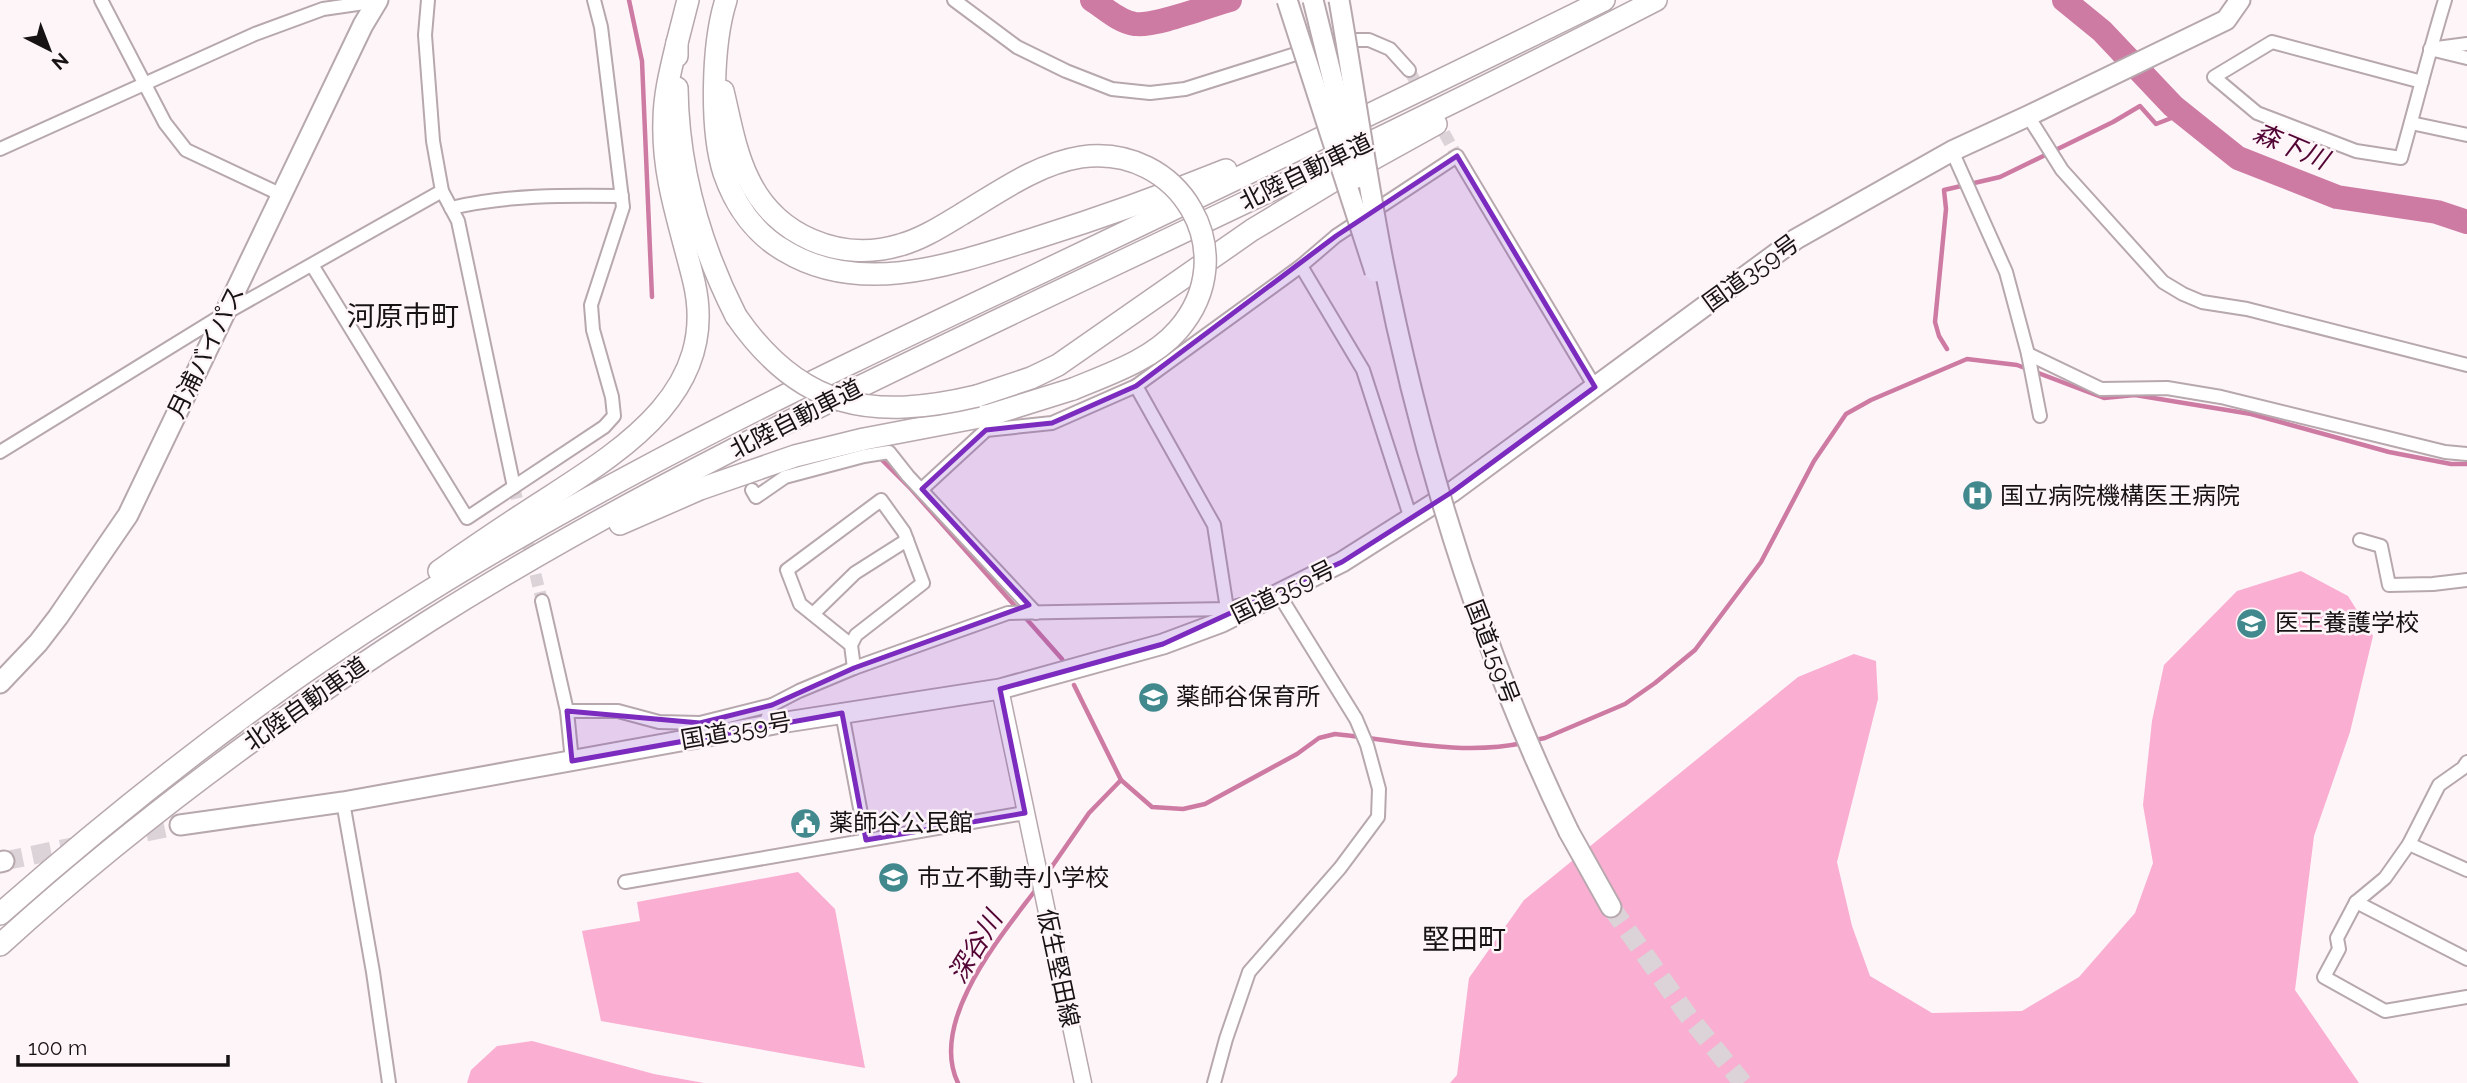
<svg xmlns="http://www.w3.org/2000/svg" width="2467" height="1083" font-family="Raleway,'Noto Sans JP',sans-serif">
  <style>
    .green { fill: #faaed1 }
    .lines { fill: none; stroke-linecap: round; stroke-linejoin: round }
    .stream { stroke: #ce7ba3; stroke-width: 4.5 }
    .river { stroke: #ce7ba3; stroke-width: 24 }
    .minor-tunnel { stroke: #dbd3d7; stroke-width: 12; stroke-dasharray: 12 6; stroke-linecap: butt }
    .trunk-tunnel { stroke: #dbd3d7; stroke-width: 19; stroke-dasharray: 19 10; stroke-linecap: butt }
    .minor-casing { stroke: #b7a8ae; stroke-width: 16 }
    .secondary-casing { stroke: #b7a8ae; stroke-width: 19 }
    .trunk-casing { stroke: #b7a8ae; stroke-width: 23 }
    .motorway-casing { stroke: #b7a8ae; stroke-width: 24 }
    .minor { stroke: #fff; stroke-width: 12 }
    .secondary { stroke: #fff; stroke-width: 16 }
    .trunk { stroke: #fff; stroke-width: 19 }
    .motorway { stroke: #fff; stroke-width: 21 }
    .trunk-bridge-casing { stroke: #b7a8ae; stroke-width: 23; stroke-linecap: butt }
    .motorway-bridge-casing { stroke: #b7a8ae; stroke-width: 24; stroke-linecap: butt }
    .trunk-bridge { stroke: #fff; stroke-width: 19 }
    .motorway-bridge { stroke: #fff; stroke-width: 21 }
    .marked { fill: #7b2cbf; fill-opacity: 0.2; stroke: #7b2cbf; stroke-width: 5; stroke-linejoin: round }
    .labels { text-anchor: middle; stroke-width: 5; stroke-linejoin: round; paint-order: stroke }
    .street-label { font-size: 24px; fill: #171214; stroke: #fef5f9 }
    .poi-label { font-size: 24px; fill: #171214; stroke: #fef5f9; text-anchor: start }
    .water-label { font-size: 26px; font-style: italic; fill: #520534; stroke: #fef5f9 }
    .quarter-label { font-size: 28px; fill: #171214; stroke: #fef5f9 }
  </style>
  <rect width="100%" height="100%" fill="#fef5f9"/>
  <g class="green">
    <path d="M 2301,571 L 2348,596 L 2373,636 L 2350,732 L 2314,836 L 2295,990 L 2359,1083 L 1450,1083 L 1457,1075 L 1469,978 L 1524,900 L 1798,677 L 1854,654 L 1876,661 L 1878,699 L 1837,862 L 1852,926 L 1870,976 L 1932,1013 L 2022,1011 L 2079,977 L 2135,913 L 2153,863 L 2143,805 L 2152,721 L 2164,665 L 2237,591 Z"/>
    <path d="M 798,872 L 835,909 L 865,1068 L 601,1021 L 582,931 L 640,921 L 637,902 Z"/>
    <path d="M 532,1041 L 654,1074 L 704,1083 L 467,1083 L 471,1070 L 497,1046 Z"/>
  </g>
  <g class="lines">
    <g class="stream">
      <path d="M 629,0 L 642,61 L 652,297"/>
      <path d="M 1947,349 L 1939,336 L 1935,322 L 1946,209 L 1944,190 L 2000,177 L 2113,122 L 2140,106 L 2156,124 L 2182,114"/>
      <path d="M 879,457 L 911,489 L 1062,659"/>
      <path d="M 1074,685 L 1121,780 L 1152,807 L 1183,809 L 1205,804 L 1297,754 L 1319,738 L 1335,734 C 1396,740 1462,756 1523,743"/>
      <path d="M 1535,740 L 1545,738 L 1625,704 L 1655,683 L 1695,650 L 1761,562 L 1814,461 L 1846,414 L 1871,400 L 1967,359 L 2017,365 L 2104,398 L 2135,395 L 2251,414 L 2389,452 L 2451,464 L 2467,464"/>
      <path d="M 1044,878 L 1089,813 L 1121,780"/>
      <path d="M 958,1083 C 928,1021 1002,935 1037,888"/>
    </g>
    <g class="river">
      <path d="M 1092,0 C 1105,8 1119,22 1135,24 C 1154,27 1208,6 1230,0"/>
      <path d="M 2064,0 L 2102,31 L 2173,106 L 2238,158 L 2337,197 L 2437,212 L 2467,222"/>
    </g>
    <g class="minor-tunnel">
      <path d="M 1409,70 L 1457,156"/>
      <path d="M 514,487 L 542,601"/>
    </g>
    <g class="trunk-tunnel">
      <path d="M 4,861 L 180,825"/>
      <path d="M 1611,907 L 1689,1017 L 1743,1083"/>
    </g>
    <defs>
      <g id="minor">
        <path d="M 101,0 L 165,123 L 186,150 L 282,195"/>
        <path d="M 428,0 L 425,35 L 433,141 L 442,191 L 458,221 L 514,487"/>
        <path d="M 954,0 L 1017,47 L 1066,71 L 1112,89 L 1150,93 L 1185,89 L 1340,40 L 1369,40 L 1390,49 L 1409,70"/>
        <path d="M 2437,48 L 2467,44"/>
        <path d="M 2430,49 L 2467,58"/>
        <path d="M 2422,82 L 2272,42 L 2214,77 L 2257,113 L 2356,151 L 2401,158 C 2416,105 2429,52 2445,0"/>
        <path d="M 2028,116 L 2062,170 L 2163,282 L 2183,294 L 2202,302 L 2247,309 L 2467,365"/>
        <path d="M 2411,123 L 2467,135"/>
        <path d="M 0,149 L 255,34 L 323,9 L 378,1"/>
        <path d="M 1952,151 L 2006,272 L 2028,354 L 2040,416"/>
        <path d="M 451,208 C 506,195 565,195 622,196"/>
        <path d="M 312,265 L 467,518 L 604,427 L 614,416 L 612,397 L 593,330 L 591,305 L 623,207 L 601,27 L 594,0"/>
        <path d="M 1301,266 L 1363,370 L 1411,519"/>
        <path d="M 2028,354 L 2101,389 L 2167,388 L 2221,397 L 2445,452 L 2467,454"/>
        <path d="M 1136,386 L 1214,525 L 1227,609"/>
        <path d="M 0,452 L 224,314 L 442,191"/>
        <path d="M 922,489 L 986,430 L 1052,423 L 1136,386 L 1301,266 L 1336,236 L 1457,156 L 1595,387"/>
        <path d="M 752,490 L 756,497 L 785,477 L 864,456 L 889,452 L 908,476 L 1036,613"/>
        <path d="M 2360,540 L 2381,546 L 2389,585 L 2433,584 L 2467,580"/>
        <path d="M 542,601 L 567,711 L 572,761"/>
        <path d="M 813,614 L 855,573 L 907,540"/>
        <path d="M 851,645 L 856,635 L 923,583 L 904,532 L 881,500 L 787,570 L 800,604 L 851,645 L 854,668"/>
        <path d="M 567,711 L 618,711 L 659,722 L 700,723 L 772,705"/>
        <path d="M 842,713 L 866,840"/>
        <path d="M 765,725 L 772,705 L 799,691 L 854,668 L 1008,613 L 1227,609 L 1241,605"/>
        <path d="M 2467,762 L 2463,768 L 2439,785 L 2409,844 L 2385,878 L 2356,902 L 2467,959"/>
        <path d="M 343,802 L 373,972 L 389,1083"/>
        <path d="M 2409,844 L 2467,870"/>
        <path d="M 625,882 L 1025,813"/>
        <path d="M 2356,902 L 2337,938 L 2339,949 L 2324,977 L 2385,1011 L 2467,997"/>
        <path d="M 1214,1083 L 1226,1039 L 1249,972 L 1340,868 L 1378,817 L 1379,789 L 1367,745 L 1356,719 L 1278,593 L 1272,595"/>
      </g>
      <path id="secondary" d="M 1000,689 L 1083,1083"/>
      <g id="trunk">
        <path d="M 0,683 L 38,643 L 58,617 L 128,515 L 363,25 L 378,0"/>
        <path d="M 180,825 L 343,802 L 780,723 L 1000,689 L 1163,644 L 1222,622 L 1342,562 L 1452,492 L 1796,239 L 1952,151 L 2028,116 L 2226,20 L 2240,0"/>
        <path d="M 1569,832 L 1611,907"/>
        <path d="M 0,862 L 4,861"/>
      </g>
      <g id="motorway">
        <path d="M 726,0 C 712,44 710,130 724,173 C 735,205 755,234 785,251 C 863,298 956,263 1036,238 C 1100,218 1164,195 1226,170"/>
        <path d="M 677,56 L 677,43 L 688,0"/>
        <path d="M 677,88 C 678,169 700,245 736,316"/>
        <path d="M 723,91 C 730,120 735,151 748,178 C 775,236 840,263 900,245 C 922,239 942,226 962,214"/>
        <path d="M 977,396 L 1031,378 L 1058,365 L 1252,230 L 1333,181 L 1436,124"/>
        <path d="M 620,524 L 700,489 L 795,456 L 864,439 L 990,415 L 1073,389"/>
        <path d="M 439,571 C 472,548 506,525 540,503 C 619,452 720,393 694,282 C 681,228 662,177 664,121 C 664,95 671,68 677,43"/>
        <path d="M 0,914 C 93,832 190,754 291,682 C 525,517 785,393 1042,272 C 1230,182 1418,92 1604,0"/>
        <path d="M 0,945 C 133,824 278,717 429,621 C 622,499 828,401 1034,303 C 1242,204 1451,106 1656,0"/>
      </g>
    </defs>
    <use href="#minor" class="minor-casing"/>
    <use href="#secondary" class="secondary-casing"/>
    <use href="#trunk" class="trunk-casing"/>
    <use href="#motorway" class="motorway-casing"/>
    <use href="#minor" class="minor"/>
    <use href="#secondary" class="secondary"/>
    <use href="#trunk" class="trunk"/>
    <use href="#motorway" class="motorway"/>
    <defs>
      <g id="trunk-bridge">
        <path d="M 1287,0 L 1375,272"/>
        <path d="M 1313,0 L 1357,178"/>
        <path d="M 1339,0 C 1354,87 1366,174 1383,261 C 1422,458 1481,651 1569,832"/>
      </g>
      <g id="motorway-bridge">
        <path d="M 962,214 C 999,192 1037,164 1081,157 C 1179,143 1245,253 1178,330 C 1152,360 1109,374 1073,389"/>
        <path d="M 736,316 C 800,409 872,421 977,396"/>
      </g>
    </defs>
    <use href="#trunk-bridge" class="trunk-bridge-casing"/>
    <use href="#motorway-bridge" class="motorway-bridge-casing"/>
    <use href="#trunk-bridge" class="trunk-bridge"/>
    <use href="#motorway-bridge" class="motorway-bridge"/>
  </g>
  <path class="marked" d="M 1457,156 L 1595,387 L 1452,492 L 1342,562 L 1163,644 L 1000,689 L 1025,813 L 866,840 L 842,713 L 572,761 L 567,711 L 700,723 L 772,705 L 854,668 L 1029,605 L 922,489 L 986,430 L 1052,423 L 1136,386 L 1336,236 Z"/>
  <defs>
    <symbol id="hospital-disc" viewBox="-11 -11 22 22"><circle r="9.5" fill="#41898d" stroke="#fef5f9"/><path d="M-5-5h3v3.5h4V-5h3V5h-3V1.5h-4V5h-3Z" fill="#fff"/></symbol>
    <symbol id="school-disc" viewBox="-11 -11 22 22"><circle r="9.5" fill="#41898d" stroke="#fef5f9"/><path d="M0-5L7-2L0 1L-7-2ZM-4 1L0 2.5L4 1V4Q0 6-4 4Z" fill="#fff"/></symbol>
    <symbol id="civic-disc" viewBox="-11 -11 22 22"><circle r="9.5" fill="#41898d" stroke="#fef5f9"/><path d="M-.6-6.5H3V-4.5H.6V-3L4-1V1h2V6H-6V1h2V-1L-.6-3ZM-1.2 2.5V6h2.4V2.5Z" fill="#fff"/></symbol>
  </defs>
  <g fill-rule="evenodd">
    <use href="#hospital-disc" x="1960" y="478" width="35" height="35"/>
    <use href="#school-disc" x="2234" y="606" width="35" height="35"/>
    <use href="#school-disc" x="1136" y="680" width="35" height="35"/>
    <use href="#civic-disc" x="788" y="806" width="35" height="35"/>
    <use href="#school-disc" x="876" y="860" width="35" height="35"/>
  </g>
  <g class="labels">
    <g class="street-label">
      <text transform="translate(1306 172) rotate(-26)" y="8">北陸自動車道</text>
      <text transform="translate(1751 273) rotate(-36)" y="8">国道359号</text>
      <text transform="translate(206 352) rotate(-64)" y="8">月浦バイパス</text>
      <text transform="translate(796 419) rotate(-27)" y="8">北陸自動車道</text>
      <text transform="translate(1283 592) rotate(-26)" y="8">国道359号</text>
      <text transform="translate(1492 652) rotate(69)" y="8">国道159号</text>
      <text transform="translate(306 704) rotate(-35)" y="8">北陸自動車道</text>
      <text transform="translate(736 731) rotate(-10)" y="8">国道359号</text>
      <text transform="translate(1058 968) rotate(78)" y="8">仮生堅田線</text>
    </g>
    <g class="poi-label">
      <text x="2000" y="504">国立病院機構医王病院</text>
      <text x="2275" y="631">医王養護学校</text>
      <text x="1176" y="705">薬師谷保育所</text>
      <text x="829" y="831">薬師谷公民館</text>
      <text x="917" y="886">市立不動寺小学校</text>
    </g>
    <g class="water-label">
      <text transform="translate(2291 146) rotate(23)" y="9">森下川</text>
      <text transform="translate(975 947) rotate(-59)" y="9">深谷川</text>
    </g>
    <g class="quarter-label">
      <text x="403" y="326">河原市町</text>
      <text x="1464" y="949">堅田町</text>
    </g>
  </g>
  <g transform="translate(49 49) rotate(138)" stroke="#fef5f9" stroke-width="5" paint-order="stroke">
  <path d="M0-5L12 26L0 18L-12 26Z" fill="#171214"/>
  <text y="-10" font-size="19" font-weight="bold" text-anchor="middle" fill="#171214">N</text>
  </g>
  <path d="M18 1055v10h210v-10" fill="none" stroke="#171214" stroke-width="3.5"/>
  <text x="28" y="1055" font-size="21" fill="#171214" stroke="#fef5f9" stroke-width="5" paint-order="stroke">100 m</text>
</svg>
